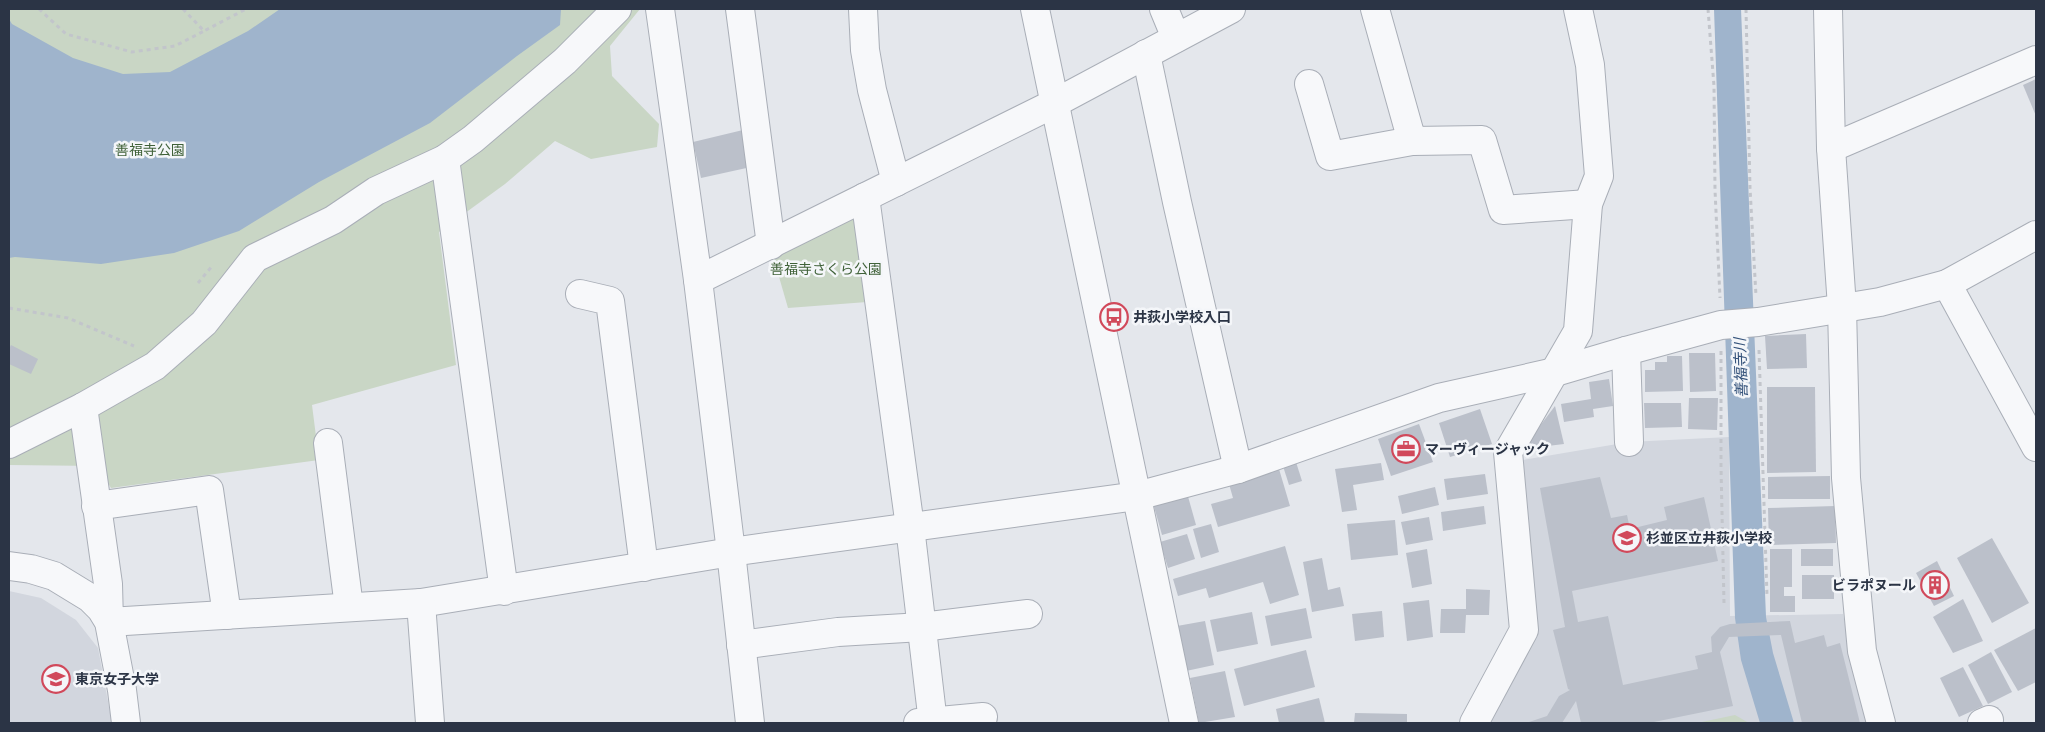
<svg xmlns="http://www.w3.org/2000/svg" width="2045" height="732" font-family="'Nunito Sans','Noto Sans JP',sans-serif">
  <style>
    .built { fill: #d2d6de }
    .green { fill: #c9d6c5 }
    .water { fill: #9fb4cc }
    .building { fill: #bbc0ca }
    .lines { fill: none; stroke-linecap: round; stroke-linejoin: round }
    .minor-casing { stroke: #a9aeb7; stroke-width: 30 }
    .path { stroke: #c2c5cb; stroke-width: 3; stroke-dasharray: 4 4; stroke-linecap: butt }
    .minor { stroke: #f7f8fa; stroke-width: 28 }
    .labels { text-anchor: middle; stroke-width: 5; stroke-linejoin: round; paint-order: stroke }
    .park-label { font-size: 14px; fill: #3f6138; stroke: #f4f6f9 }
    .poi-label { font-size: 14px; font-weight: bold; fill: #2b3445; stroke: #f4f6f9; text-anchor: start }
    .water-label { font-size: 15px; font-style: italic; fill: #34527a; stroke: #f4f6f9 }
  </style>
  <rect width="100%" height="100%" fill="#e4e7ec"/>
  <g class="built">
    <path d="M 1729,437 L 1730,616 L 1843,614 L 1854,670 L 1870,723 L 1486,723 L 1536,632 L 1517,461 L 1629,442 Z"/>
    <path d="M 9,591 L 41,598 L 76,620 L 98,648 L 112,723 L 9,723 Z"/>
  </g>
  <g class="green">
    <path d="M 9,9 L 640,9 L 610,46 L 612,76 L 659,124 L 657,147 L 591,159 L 555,141 L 505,184 L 439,232 L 456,365 L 312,405 L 319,460 L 111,488 L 98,466 L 9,465 Z"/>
    <path d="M 857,214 L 867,302 L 788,308 L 773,256 Z"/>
    <path d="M 1735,715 L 1749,723 L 1696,723 L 1697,723 Z"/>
  </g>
  <g class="water">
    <path d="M 280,9 L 561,9 L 560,25 L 517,56 L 430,123 L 319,182 L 239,231 L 174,253 L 101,264 L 15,257 L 9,258 L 9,19 L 12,24 L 73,58 L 123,74 L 170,72 L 248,31 Z"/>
    <path d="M 1714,9 L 1741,9 L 1766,617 L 1773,653 L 1794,723 L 1760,723 L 1741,660 L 1735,618 Z"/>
  </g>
  <g class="building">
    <path d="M 2036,79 L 2036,116 L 2023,85 Z"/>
    <path d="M 743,130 L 751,167 L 701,178 L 693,142 Z"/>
    <path d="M 1806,334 L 1807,368 L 1767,369 L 1765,336 Z"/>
    <path d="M 11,345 L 38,359 L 31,374 L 9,364 L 9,349 Z"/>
    <path d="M 1689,353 L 1715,353 L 1716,391 L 1690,392 Z"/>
    <path d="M 1667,356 L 1682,356 L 1683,391 L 1645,392 L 1645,370 L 1655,370 L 1655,362 L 1667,362 Z"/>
    <path d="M 1609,379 L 1613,406 L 1593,409 L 1594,417 L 1564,422 L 1561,404 L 1591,399 L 1589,382 Z"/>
    <path d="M 1767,387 L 1815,387 L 1816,472 L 1767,473 Z"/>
    <path d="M 1689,398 L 1718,398 L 1717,430 L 1688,429 Z"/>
    <path d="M 1644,403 L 1681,403 L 1682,427 L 1645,428 Z"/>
    <path d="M 1555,406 L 1564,444 L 1531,448 L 1530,439 Z"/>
    <path d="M 1480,409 L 1492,444 L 1450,457 L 1439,423 Z"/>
    <path d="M 1419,424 L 1433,462 L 1391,476 L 1378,439 Z"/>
    <path d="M 1296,462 L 1302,481 L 1289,485 L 1283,466 Z"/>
    <path d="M 1381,463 L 1384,480 L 1353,485 L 1357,510 L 1342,512 L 1335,469 Z"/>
    <path d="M 1279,469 L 1290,506 L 1218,527 L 1211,504 L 1233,498 L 1229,484 Z"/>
    <path d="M 1485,474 L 1488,494 L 1447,500 L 1444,479 Z"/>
    <path d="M 1830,476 L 1830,499 L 1768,499 L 1768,477 Z"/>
    <path d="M 1600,477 L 1611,518 L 1627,515 L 1630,529 L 1667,520 L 1664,507 L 1704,497 L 1718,561 L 1572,591 L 1578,622 L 1608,616 L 1623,685 L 1698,669 L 1695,656 L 1712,652 L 1711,637 L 1720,627 L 1730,624 L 1790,621 L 1795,643 L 1824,635 L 1827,647 L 1840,643 L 1860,723 L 1802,723 L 1781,635 L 1729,637 L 1720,652 L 1733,706 L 1649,723 L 1581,723 L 1576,701 L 1562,723 L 1526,723 L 1547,716 L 1559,696 L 1570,690 L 1568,689 L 1553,630 L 1565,627 L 1540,488 Z"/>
    <path d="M 1435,487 L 1439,505 L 1402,514 L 1398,496 Z"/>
    <path d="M 1187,493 L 1196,525 L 1162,535 L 1153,503 Z"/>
    <path d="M 1484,506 L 1486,524 L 1443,531 L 1441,512 Z"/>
    <path d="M 1835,506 L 1836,543 L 1769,545 L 1768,508 Z"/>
    <path d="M 1429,517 L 1433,540 L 1406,545 L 1401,522 Z"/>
    <path d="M 1395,520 L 1398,555 L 1351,560 L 1347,524 Z"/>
    <path d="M 1211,524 L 1219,552 L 1201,558 L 1193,529 Z"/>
    <path d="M 1187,534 L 1195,559 L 1168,568 L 1160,542 Z"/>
    <path d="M 1992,538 L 2029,603 L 1992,623 L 1957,558 Z"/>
    <path d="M 1285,546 L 1299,595 L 1270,604 L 1263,582 L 1209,598 L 1206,588 L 1178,596 L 1173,579 Z"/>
    <path d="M 1427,549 L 1432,584 L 1412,588 L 1406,553 Z"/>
    <path d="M 1770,549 L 1792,549 L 1792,587 L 1784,587 L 1784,596 L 1795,596 L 1795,612 L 1770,612 Z"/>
    <rect x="1801" y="549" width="32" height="17"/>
    <path d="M 1322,558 L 1328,590 L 1340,587 L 1344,606 L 1312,612 L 1303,562 Z"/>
    <path d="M 1937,561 L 1954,596 L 1934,606 L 1916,573 Z"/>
    <rect x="1802" y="575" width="32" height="24"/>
    <path d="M 1466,589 L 1490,590 L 1489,615 L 1466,615 L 1465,633 L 1440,633 L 1441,609 L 1466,609 Z"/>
    <path d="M 1963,599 L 1983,641 L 1953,653 L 1933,617 Z"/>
    <path d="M 1429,600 L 1433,637 L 1407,641 L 1403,603 Z"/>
    <path d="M 1306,608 L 1312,638 L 1271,646 L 1265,616 Z"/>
    <path d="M 1382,611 L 1384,637 L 1355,641 L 1352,614 Z"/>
    <path d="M 1252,612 L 1258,644 L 1217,652 L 1210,620 Z"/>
    <path d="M 1205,621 L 1214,665 L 1186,671 L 1177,626 Z"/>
    <path d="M 2036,628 L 2036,682 L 2018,691 L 1994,650 Z"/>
    <path d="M 1306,650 L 1315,687 L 1244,706 L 1234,669 Z"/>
    <path d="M 1991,652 L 2012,692 L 1988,704 L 1968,665 Z"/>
    <path d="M 1963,667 L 1983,706 L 1959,717 L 1940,678 Z"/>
    <path d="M 1225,671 L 1235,717 L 1199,723 L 1190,678 Z"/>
    <path d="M 1319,698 L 1325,723 L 1279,723 L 1276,709 Z"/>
    <path d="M 1355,713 L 1407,714 L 1407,723 L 1354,723 Z"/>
  </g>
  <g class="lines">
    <defs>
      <g id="minor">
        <path d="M 617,9 L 565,61 L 473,139 L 445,159 L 376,191 L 333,220 L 255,258 L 204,323 L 155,366 L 83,407 L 108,584 L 109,622 L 421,603 L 731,552 L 1137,496 L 1238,469 L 1439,398 L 1555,372 L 1626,351 L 1721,325 L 1758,322 L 1880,302 L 1947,284 L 2036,447"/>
        <path d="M 660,9 L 698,280 L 731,552 L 750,723"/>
        <path d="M 740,9 L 771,245"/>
        <path d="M 863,9 L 865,50 L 872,90 L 896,182"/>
        <path d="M 1035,9 L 1184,723"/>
        <path d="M 1164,9 L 1176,38"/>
        <path d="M 1375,9 L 1412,141 L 1482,140 L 1503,210 L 1588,204"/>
        <path d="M 1828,9 L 1831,148 L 1842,307 L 1846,478 L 1862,651 L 1881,723"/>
        <path d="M 1146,54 L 1177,202 L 1238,469"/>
        <path d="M 1309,84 L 1330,156 L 1412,141"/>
        <path d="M 1831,148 L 2036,60"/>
        <path d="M 445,159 L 504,591"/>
        <path d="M 865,197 L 910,527 L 933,723"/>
        <path d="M 698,280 L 1055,103 L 1231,9"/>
        <path d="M 1947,284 L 2036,235"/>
        <path d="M 580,294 L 610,301 L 644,567"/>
        <path d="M 1626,351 L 1629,442"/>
        <path d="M 328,443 L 349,607"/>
        <path d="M 9,444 L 83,407"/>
        <path d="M 96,506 L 209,490 L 227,615"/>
        <path d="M 9,566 L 31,569 L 54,576 L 90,598 L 101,609 L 109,622 L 122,690 L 126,723"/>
        <path d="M 421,603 L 430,723"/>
        <path d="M 741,645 L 838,632 L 922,627 L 1028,614"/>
        <path d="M 918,723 L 983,717"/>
        <path d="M 1474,723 L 1524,630 L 1508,452 L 1578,331 L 1588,204 L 1599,176 L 1590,65 L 1578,9"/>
        <path d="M 1982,723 L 1989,720"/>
      </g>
    </defs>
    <use href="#minor" class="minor-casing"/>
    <g class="path">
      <path d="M 39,9 L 66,34 L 132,52 L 175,46 L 204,31"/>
      <path d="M 183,9 L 204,31 L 246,9"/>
      <path d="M 1708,9 L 1714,86 L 1715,190 L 1720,298"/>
      <path d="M 1746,9 L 1750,188 L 1756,296"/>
      <path d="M 198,283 L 213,265"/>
      <path d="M 9,308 L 68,318 L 134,346"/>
      <path d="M 1759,350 L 1767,596"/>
      <path d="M 1721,351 L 1721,467 L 1724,603"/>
    </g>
    <use href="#minor" class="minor"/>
  </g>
  <defs>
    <symbol id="bus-ring" viewBox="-11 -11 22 22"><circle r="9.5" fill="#f4f6f9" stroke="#d1495b" stroke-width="1.5"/><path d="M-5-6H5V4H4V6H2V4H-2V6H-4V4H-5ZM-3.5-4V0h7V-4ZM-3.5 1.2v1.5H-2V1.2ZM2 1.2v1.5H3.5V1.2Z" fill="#d1495b"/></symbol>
    <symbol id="office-ring" viewBox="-11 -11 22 22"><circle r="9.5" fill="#f4f6f9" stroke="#d1495b" stroke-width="1.5"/><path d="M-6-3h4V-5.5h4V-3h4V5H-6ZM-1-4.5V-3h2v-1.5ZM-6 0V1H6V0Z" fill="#d1495b"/></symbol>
    <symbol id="school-ring" viewBox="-11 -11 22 22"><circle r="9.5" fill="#f4f6f9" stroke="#d1495b" stroke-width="1.5"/><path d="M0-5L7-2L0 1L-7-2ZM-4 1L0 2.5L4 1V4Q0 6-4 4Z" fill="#d1495b"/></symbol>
    <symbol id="building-ring" viewBox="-11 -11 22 22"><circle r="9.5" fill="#f4f6f9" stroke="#d1495b" stroke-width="1.5"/><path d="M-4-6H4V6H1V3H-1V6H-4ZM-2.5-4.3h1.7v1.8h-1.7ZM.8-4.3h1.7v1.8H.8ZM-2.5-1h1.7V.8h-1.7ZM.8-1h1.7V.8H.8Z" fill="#d1495b"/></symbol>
    <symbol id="university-ring" viewBox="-11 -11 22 22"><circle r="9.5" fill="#f4f6f9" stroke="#d1495b" stroke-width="1.5"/><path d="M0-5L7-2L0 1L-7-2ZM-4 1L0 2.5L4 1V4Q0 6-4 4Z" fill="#d1495b"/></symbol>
  </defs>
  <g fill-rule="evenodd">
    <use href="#bus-ring" x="1098" y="301" width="32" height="32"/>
    <use href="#office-ring" x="1390" y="433" width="32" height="32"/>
    <use href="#school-ring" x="1611" y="522" width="32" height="32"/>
    <use href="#building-ring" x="1919" y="569" width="32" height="32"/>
    <use href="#university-ring" x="40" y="663" width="32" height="32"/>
  </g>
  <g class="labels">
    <g class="park-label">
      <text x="150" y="155">善福寺公園</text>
      <text x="826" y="274">善福寺さくら公園</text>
    </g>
    <g class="poi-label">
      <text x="1133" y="322">井荻小学校入口</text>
      <text x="1425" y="454">マーヴィージャック</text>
      <text x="1646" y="543">杉並区立井荻小学校</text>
      <text x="1916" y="590" text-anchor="end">ビラポヌール</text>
      <text x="75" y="684">東京女子大学</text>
    </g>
    <g class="water-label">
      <text transform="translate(1741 368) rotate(-92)" y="5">善福寺川</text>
    </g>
  </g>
  <rect width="2045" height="732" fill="none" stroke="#2b3445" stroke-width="20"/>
</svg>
